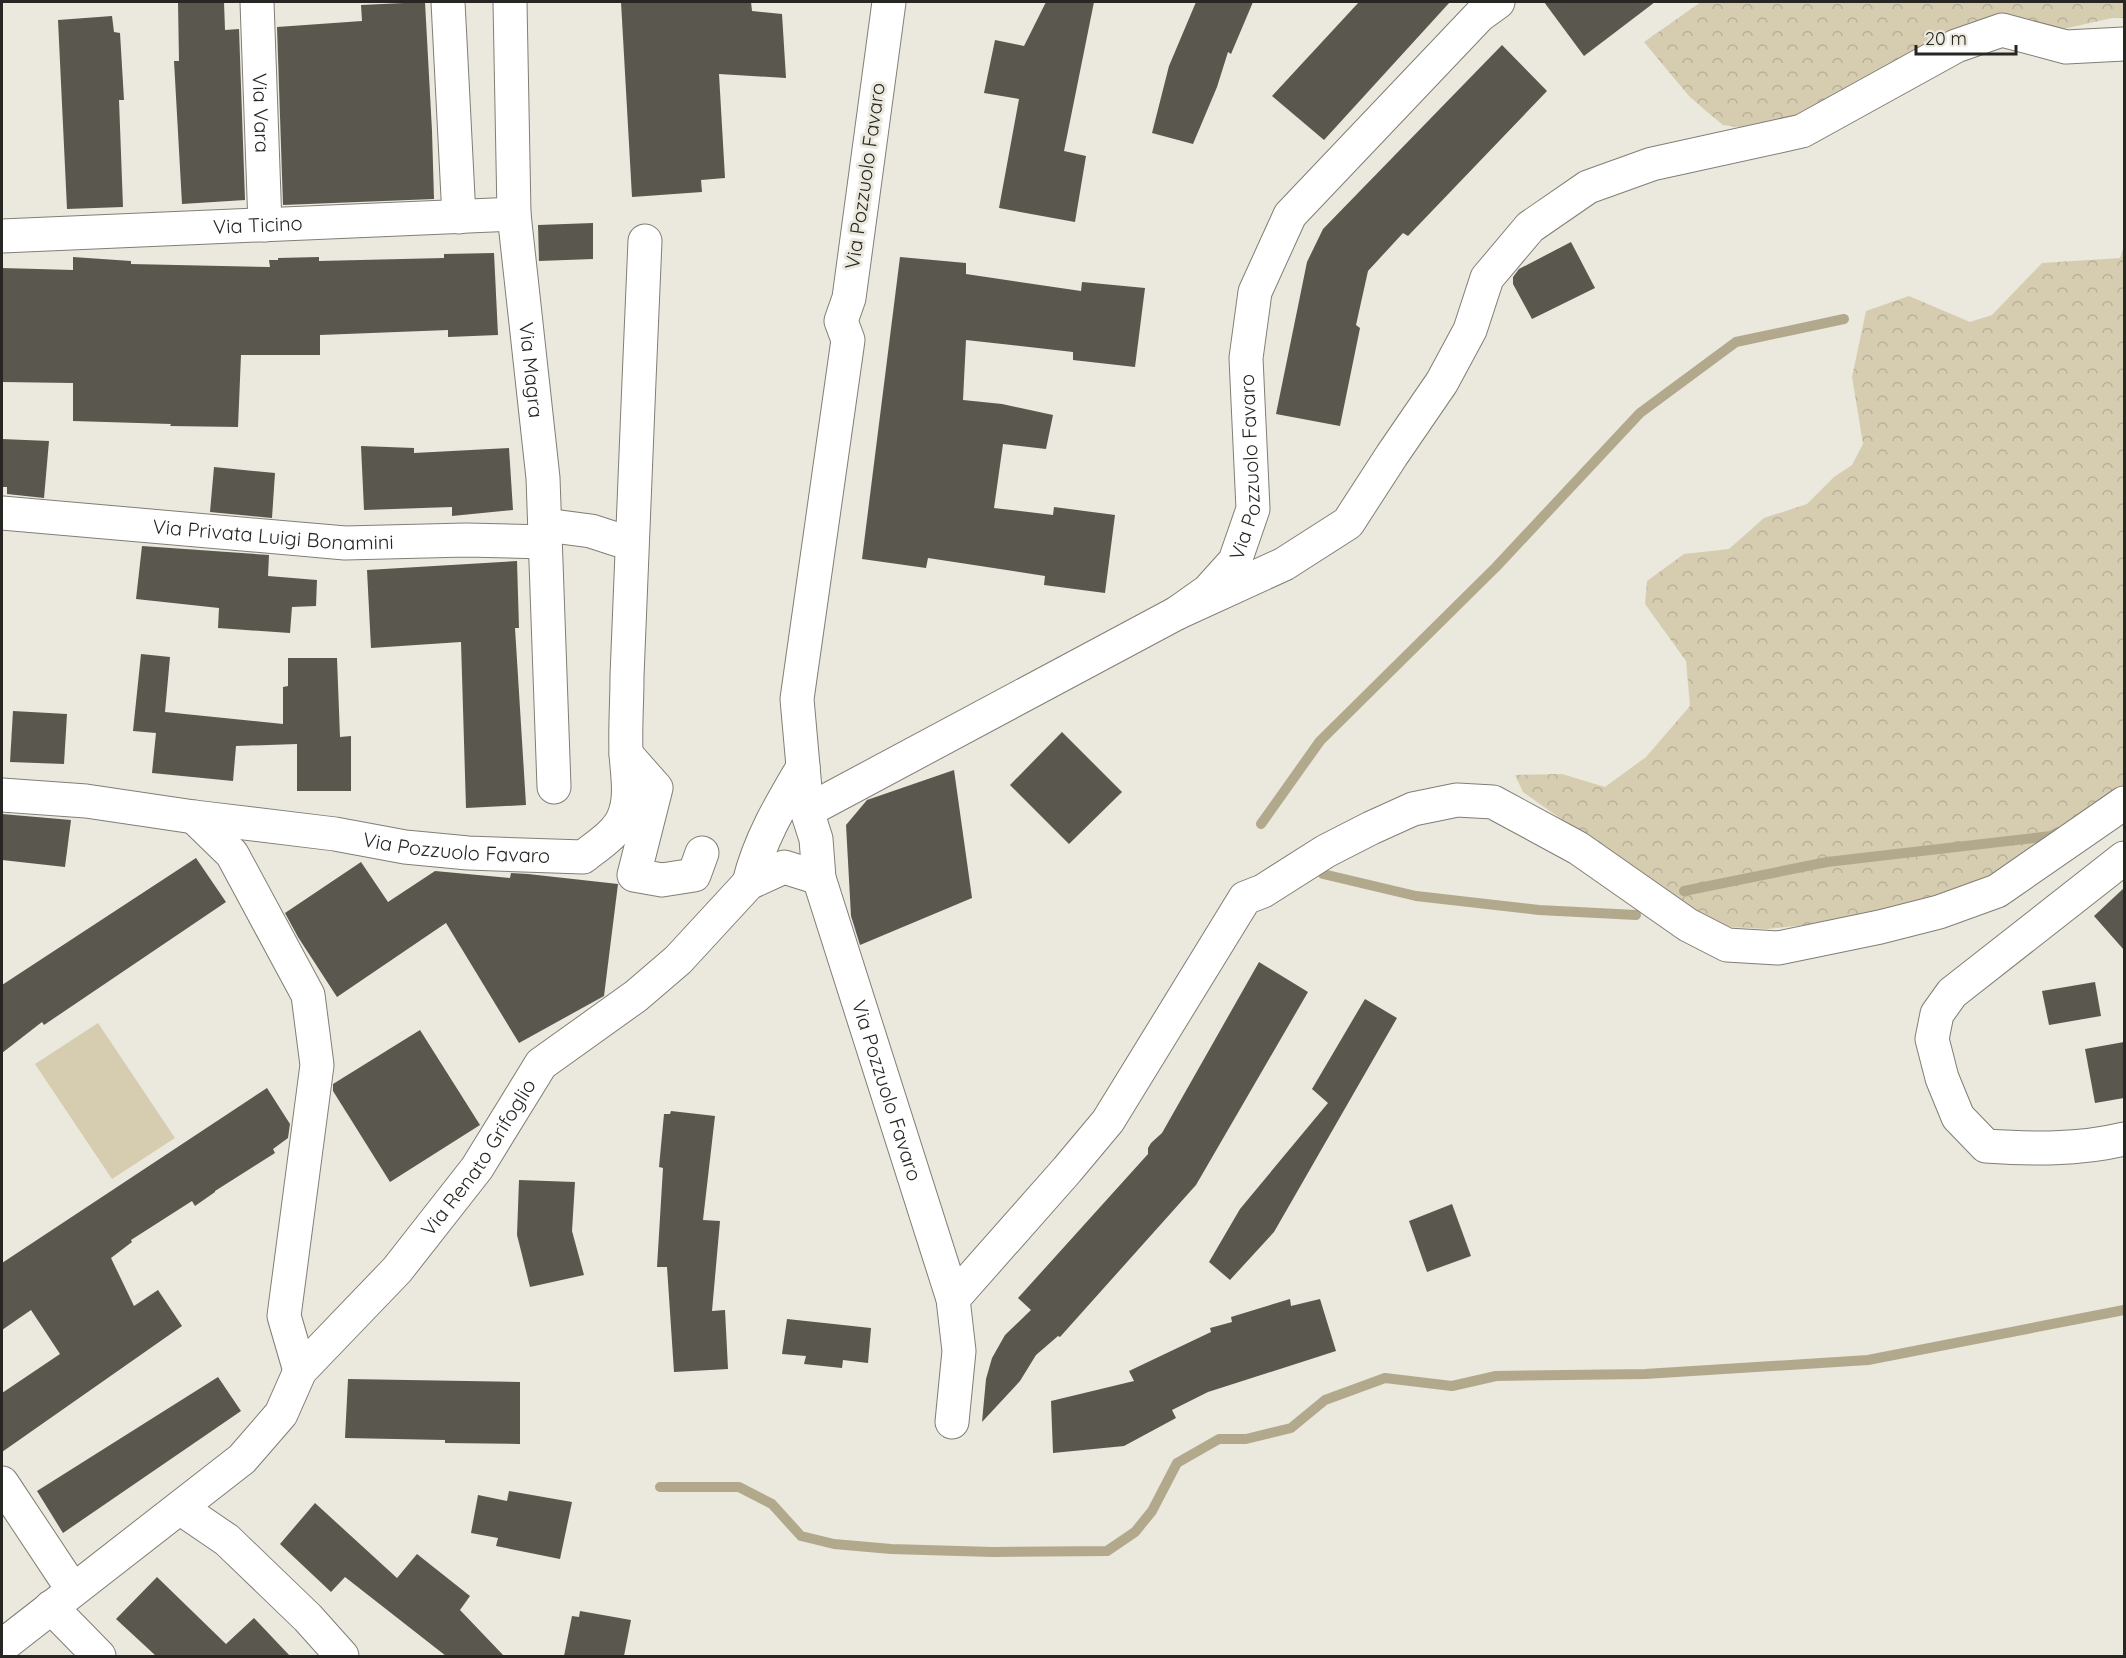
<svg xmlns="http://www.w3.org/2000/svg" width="2126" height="1658" font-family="Quicksand,sans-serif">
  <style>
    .forest { fill: url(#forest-crowns) }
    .pitch { fill: #d6cdb1 }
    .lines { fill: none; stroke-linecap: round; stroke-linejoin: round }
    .stream { stroke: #b2a98d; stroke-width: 10 }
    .building { fill: #5a574f }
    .minor-casing { stroke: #817e75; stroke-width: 35 }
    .minor { stroke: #fff; stroke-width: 33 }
    .labels { text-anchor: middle; stroke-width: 6; stroke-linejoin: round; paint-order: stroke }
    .street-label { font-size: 20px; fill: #272622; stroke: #ebe8dd }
  </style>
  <defs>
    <pattern id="forest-crowns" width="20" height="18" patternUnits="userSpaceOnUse" patternTransform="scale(1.5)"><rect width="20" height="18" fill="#d6cdb1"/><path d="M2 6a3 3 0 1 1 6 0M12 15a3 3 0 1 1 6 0" fill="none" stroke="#b8b098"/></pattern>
  </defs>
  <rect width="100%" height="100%" fill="#ebe8dd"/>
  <g class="forest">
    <path d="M 1701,2 L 2124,2 L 2124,18 L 2112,18 L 1978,48 L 1860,116 L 1746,128 L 1723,125 L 1706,111 L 1689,96 L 1644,42 Z"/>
    <path d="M 2124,246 L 2124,786 L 1997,875 L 1939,895 L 1829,923 L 1766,929 L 1713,926 L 1523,792 L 1515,775 L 1562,774 L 1605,787 L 1646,757 L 1690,706 L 1686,661 L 1645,604 L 1647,581 L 1684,554 L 1729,549 L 1764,518 L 1807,504 L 1834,477 L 1852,465 L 1863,444 L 1852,377 L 1866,311 L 1909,296 L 1970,322 L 1992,315 L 2042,263 L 2120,258 Z"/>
  </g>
  <path class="pitch" d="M 98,1023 L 175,1138 L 112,1179 L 35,1064 Z"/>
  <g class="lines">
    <g class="stream">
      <path d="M 1261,824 L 1320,741 L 1496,567 L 1640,413 L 1736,342 L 1844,319"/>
      <path d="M 1323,874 L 1416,896 L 1539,910 L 1636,915"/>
      <path d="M 1684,891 L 1827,862 L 2051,836 L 2058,832"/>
      <path d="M 660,1487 L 739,1487 L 772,1504 L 801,1536 L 834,1544 L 891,1549 L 993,1552 L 1107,1551 L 1135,1532 L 1152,1511 L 1177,1463 L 1219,1439 L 1246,1439 L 1291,1428 L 1325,1400 L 1385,1378 L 1452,1386 L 1496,1376 L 1645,1374 L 1868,1360 L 2124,1310"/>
    </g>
  </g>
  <g class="building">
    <path d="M 178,2 L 224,2 L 225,30 L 239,29 L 245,200 L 182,204 L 174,61 L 179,61 Z"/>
    <path d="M 425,2 L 432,131 L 434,199 L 283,205 L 277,27 L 362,21 L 361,5 Z"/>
    <path d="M 621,2 L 751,2 L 752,11 L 782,14 L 786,78 L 719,74 L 725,178 L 701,180 L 702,192 L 632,197 Z"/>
    <path d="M 1046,2 L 1094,2 L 1064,151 L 1086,156 L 1075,222 L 999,208 L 1019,99 L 984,93 L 995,40 L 1024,46 Z"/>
    <path d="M 1196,2 L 1253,2 L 1231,54 L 1228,52 L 1217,87 L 1193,144 L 1152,133 L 1169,66 Z"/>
    <path d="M 1359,2 L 1450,2 L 1324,140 L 1272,96 Z"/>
    <path d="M 1544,2 L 1655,2 L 1584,56 Z"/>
    <path d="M 112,16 L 114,32 L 120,33 L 124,100 L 119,100 L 123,207 L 67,209 L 58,20 Z"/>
    <path d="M 1502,45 L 1547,91 L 1408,236 L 1403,233 L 1368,271 L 1356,325 L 1360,328 L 1340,426 L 1276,414 L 1307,262 L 1323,229 Z"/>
    <path d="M 593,223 L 593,259 L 539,261 L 538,225 Z"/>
    <path d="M 1571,242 L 1595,288 L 1532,319 L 1513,284 L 1513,277 L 1519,269 Z"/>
    <path d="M 494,253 L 498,335 L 448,337 L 448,330 L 320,335 L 320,355 L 241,355 L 238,427 L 170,426 L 171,424 L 73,421 L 73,383 L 2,382 L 2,268 L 73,270 L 73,257 L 131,261 L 131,264 L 270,267 L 269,260 L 278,260 L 278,258 L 319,257 L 319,261 L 444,258 L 444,254 Z"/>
    <path d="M 900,257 L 966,263 L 966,274 L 1081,291 L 1082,282 L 1145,288 L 1135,367 L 1073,360 L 1073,352 L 966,340 L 963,400 L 1002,404 L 1053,415 L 1046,449 L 1003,444 L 994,508 L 1053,515 L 1054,507 L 1115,515 L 1105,593 L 1044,585 L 1045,576 L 928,558 L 926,568 L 862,559 Z"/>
    <path d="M 2,439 L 49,441 L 44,498 L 7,494 L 7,487 L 2,487 Z"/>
    <path d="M 361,446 L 414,448 L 414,453 L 509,448 L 513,510 L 452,516 L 452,507 L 364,510 Z"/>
    <path d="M 214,467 L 275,473 L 272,518 L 210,512 Z"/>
    <path d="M 142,546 L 269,555 L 268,576 L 317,580 L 316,606 L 292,607 L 290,633 L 218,628 L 219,608 L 136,599 Z"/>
    <path d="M 517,561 L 519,628 L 515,628 L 526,805 L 466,808 L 461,642 L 371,648 L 367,570 Z"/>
    <path d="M 141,654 L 170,657 L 165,712 L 283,724 L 283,687 L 288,686 L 288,658 L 337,658 L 340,737 L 351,736 L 351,791 L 297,791 L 297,744 L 236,746 L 233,781 L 152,773 L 156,733 L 133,731 Z"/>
    <path d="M 13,711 L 67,714 L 64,764 L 10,762 Z"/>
    <path d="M 1062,732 L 1122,792 L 1069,844 L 1010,785 Z"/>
    <path d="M 954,770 L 972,898 L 860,945 L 851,916 L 846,825 L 867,800 Z"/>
    <path d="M 2,814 L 71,820 L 65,867 L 2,860 Z"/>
    <path d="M 196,858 L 226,902 L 44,1025 L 42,1022 L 2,1053 L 2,985 Z"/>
    <path d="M 361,862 L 388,902 L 435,871 L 510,878 L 511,873 L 528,874 L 618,884 L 604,996 L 519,1043 L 446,923 L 337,997 L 298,937 L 285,913 Z"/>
    <path d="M 2124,888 L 2124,950 L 2094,916 Z"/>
    <path d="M 1259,962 L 1308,992 L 1196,1185 L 1060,1337 L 1058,1336 L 1036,1355 L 1020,1381 L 982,1422 L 986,1379 L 992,1358 L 1005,1335 L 1031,1310 L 1018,1298 L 1148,1154 L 1148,1148 L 1151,1143 L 1162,1133 Z"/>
    <path d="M 2095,982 L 2101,1016 L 2049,1025 L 2042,991 Z"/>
    <path d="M 1365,999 L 1397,1018 L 1274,1232 L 1230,1280 L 1209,1262 L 1240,1209 L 1328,1103 L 1312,1089 Z"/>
    <path d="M 420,1030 L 480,1125 L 390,1182 L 333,1091 L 333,1084 Z"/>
    <path d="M 2124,1042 L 2124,1098 L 2095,1103 L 2085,1049 Z"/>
    <path d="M 267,1088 L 290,1124 L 288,1138 L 273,1149 L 275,1153 L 215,1191 L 215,1192 L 195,1206 L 192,1201 L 131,1240 L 132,1242 L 111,1258 L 134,1306 L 158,1290 L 182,1326 L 2,1452 L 2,1393 L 60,1354 L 31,1310 L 2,1330 L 2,1263 Z"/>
    <path d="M 671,1111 L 715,1116 L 703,1220 L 720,1221 L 712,1311 L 725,1310 L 728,1369 L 674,1372 L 667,1267 L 657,1267 L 663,1168 L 659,1167 L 664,1114 L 670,1114 Z"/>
    <path d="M 519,1180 L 575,1182 L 572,1231 L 584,1275 L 530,1287 L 517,1235 Z"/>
    <path d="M 1452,1204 L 1471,1256 L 1427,1272 L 1409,1221 Z"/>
    <path d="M 1290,1299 L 1291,1306 L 1320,1299 L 1336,1351 L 1208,1392 L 1172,1410 L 1176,1418 L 1124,1446 L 1053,1453 L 1051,1401 L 1134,1381 L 1129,1371 L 1211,1332 L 1210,1328 L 1232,1322 L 1231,1317 Z"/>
    <path d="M 787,1319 L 871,1328 L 868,1363 L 843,1360 L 842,1368 L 804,1364 L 806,1356 L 782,1354 Z"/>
    <path d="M 218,1377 L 241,1411 L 63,1533 L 37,1491 Z"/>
    <path d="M 348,1379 L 520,1382 L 520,1444 L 445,1443 L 445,1440 L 345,1438 Z"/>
    <path d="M 509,1491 L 572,1502 L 560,1559 L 496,1546 L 498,1538 L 471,1533 L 478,1495 L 507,1501 Z"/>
    <path d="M 315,1503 L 397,1578 L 417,1554 L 470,1596 L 460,1610 L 504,1656 L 446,1656 L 345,1577 L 331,1592 L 280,1544 Z"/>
    <path d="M 157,1577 L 226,1644 L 254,1618 L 290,1656 L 156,1656 L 116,1619 Z"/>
    <path d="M 580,1611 L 631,1620 L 624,1656 L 564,1656 L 572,1616 L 579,1617 Z"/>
  </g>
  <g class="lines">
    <defs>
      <g id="minor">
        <path id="s1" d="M 257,2 L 265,225"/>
        <path d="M 448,2 L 459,217"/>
        <path id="s2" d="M 510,2 L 514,214 L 543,478 L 554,787"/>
        <path id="s3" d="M 889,2 L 849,298 L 841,321 L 848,340 L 797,699 L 807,811 L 816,839 L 819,878 L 953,1299 L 959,1351 L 952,1422"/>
        <path id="s4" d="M 2,236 L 514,214"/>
        <path id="s5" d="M 2,513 L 345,543 L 466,540 L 545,542"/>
        <path d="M 545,525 L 591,531 L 631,544"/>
        <path d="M 1177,613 L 1284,564 L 1348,523 L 1392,455 L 1442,382 L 1470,330 L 1487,278 L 1530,227 L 1588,187 L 1652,164 L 1802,131 L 1956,46 L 2002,30 L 2066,47 L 2124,44"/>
        <path d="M 626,754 L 656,788 L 634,875 L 662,880 L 694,875 L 702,853"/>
        <path id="s6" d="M 2,795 L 86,801 L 194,817 L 335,834 L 405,847 L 468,853 L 583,857 C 597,846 618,833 624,816 C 632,796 627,773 626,753 C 625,728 627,702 627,676 C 632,531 639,386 645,241"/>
        <path id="s7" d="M 807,811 L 1177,613 L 1208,591 L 1235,561 L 1253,509 L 1246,358 L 1255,292 L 1290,215 L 1480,15 L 1498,2"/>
        <path d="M 194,817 L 232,854 L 308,995 L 317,1065 L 284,1316 L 300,1371"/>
        <path d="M 2124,858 L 1952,993 L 1937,1014 L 1932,1039 L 1942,1078 L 1958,1117 L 1986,1146 C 2032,1149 2079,1150 2124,1139"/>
        <path d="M 749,883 C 759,841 781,804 803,767"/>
        <path d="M 953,1299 L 1067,1170 L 1108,1121 L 1245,898 L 1263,891 L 1326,851 L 1371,828 L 1413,809 L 1457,800 L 1493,802 L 1578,848 L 1688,925 L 1727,945 L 1778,948 L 1880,927 L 1939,912 L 1997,891 L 2124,803"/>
        <path d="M 2,1483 L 73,1590"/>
        <path d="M 180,1508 L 227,1540 L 308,1618 L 342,1656"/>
        <path d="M 51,1607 L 99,1656"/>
        <path id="s8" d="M 2,1646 L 242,1459 L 281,1414 L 300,1371 L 397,1270 L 477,1168 L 541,1064 L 636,996 L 678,960 L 749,883 L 784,867 L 819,878"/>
      </g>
    </defs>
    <use href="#minor" class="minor-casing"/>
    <use href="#minor" class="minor"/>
  </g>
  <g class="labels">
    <g class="street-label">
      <text dy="7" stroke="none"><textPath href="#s1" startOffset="111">Via Vara</textPath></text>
      <text transform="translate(865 176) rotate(-82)" y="7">Via Pozzuolo Favaro</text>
      <text dy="7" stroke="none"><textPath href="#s4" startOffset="256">Via Ticino</textPath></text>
      <text dy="7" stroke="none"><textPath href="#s2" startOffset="369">Via Magra</textPath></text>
      <text dy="7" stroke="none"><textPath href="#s7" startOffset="594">Via Pozzuolo Favaro</textPath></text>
      <text dy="7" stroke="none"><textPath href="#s5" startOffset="272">Via Privata Luigi Bonamini</textPath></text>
      <text dy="7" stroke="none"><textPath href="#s6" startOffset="458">Via Pozzuolo Favaro</textPath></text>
      <text dy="7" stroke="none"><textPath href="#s3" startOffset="1110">Via Pozzuolo Favaro</textPath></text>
      <text dy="7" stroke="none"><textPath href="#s8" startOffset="690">Via Renato Grifoglio</textPath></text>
    </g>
  </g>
  <rect width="2126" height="1658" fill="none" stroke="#272622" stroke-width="6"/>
  <path d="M1916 45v9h100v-9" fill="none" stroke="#272622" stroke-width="3"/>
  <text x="1925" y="45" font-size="18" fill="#272622" stroke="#ebe8dd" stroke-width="4.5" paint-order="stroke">20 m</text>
</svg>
